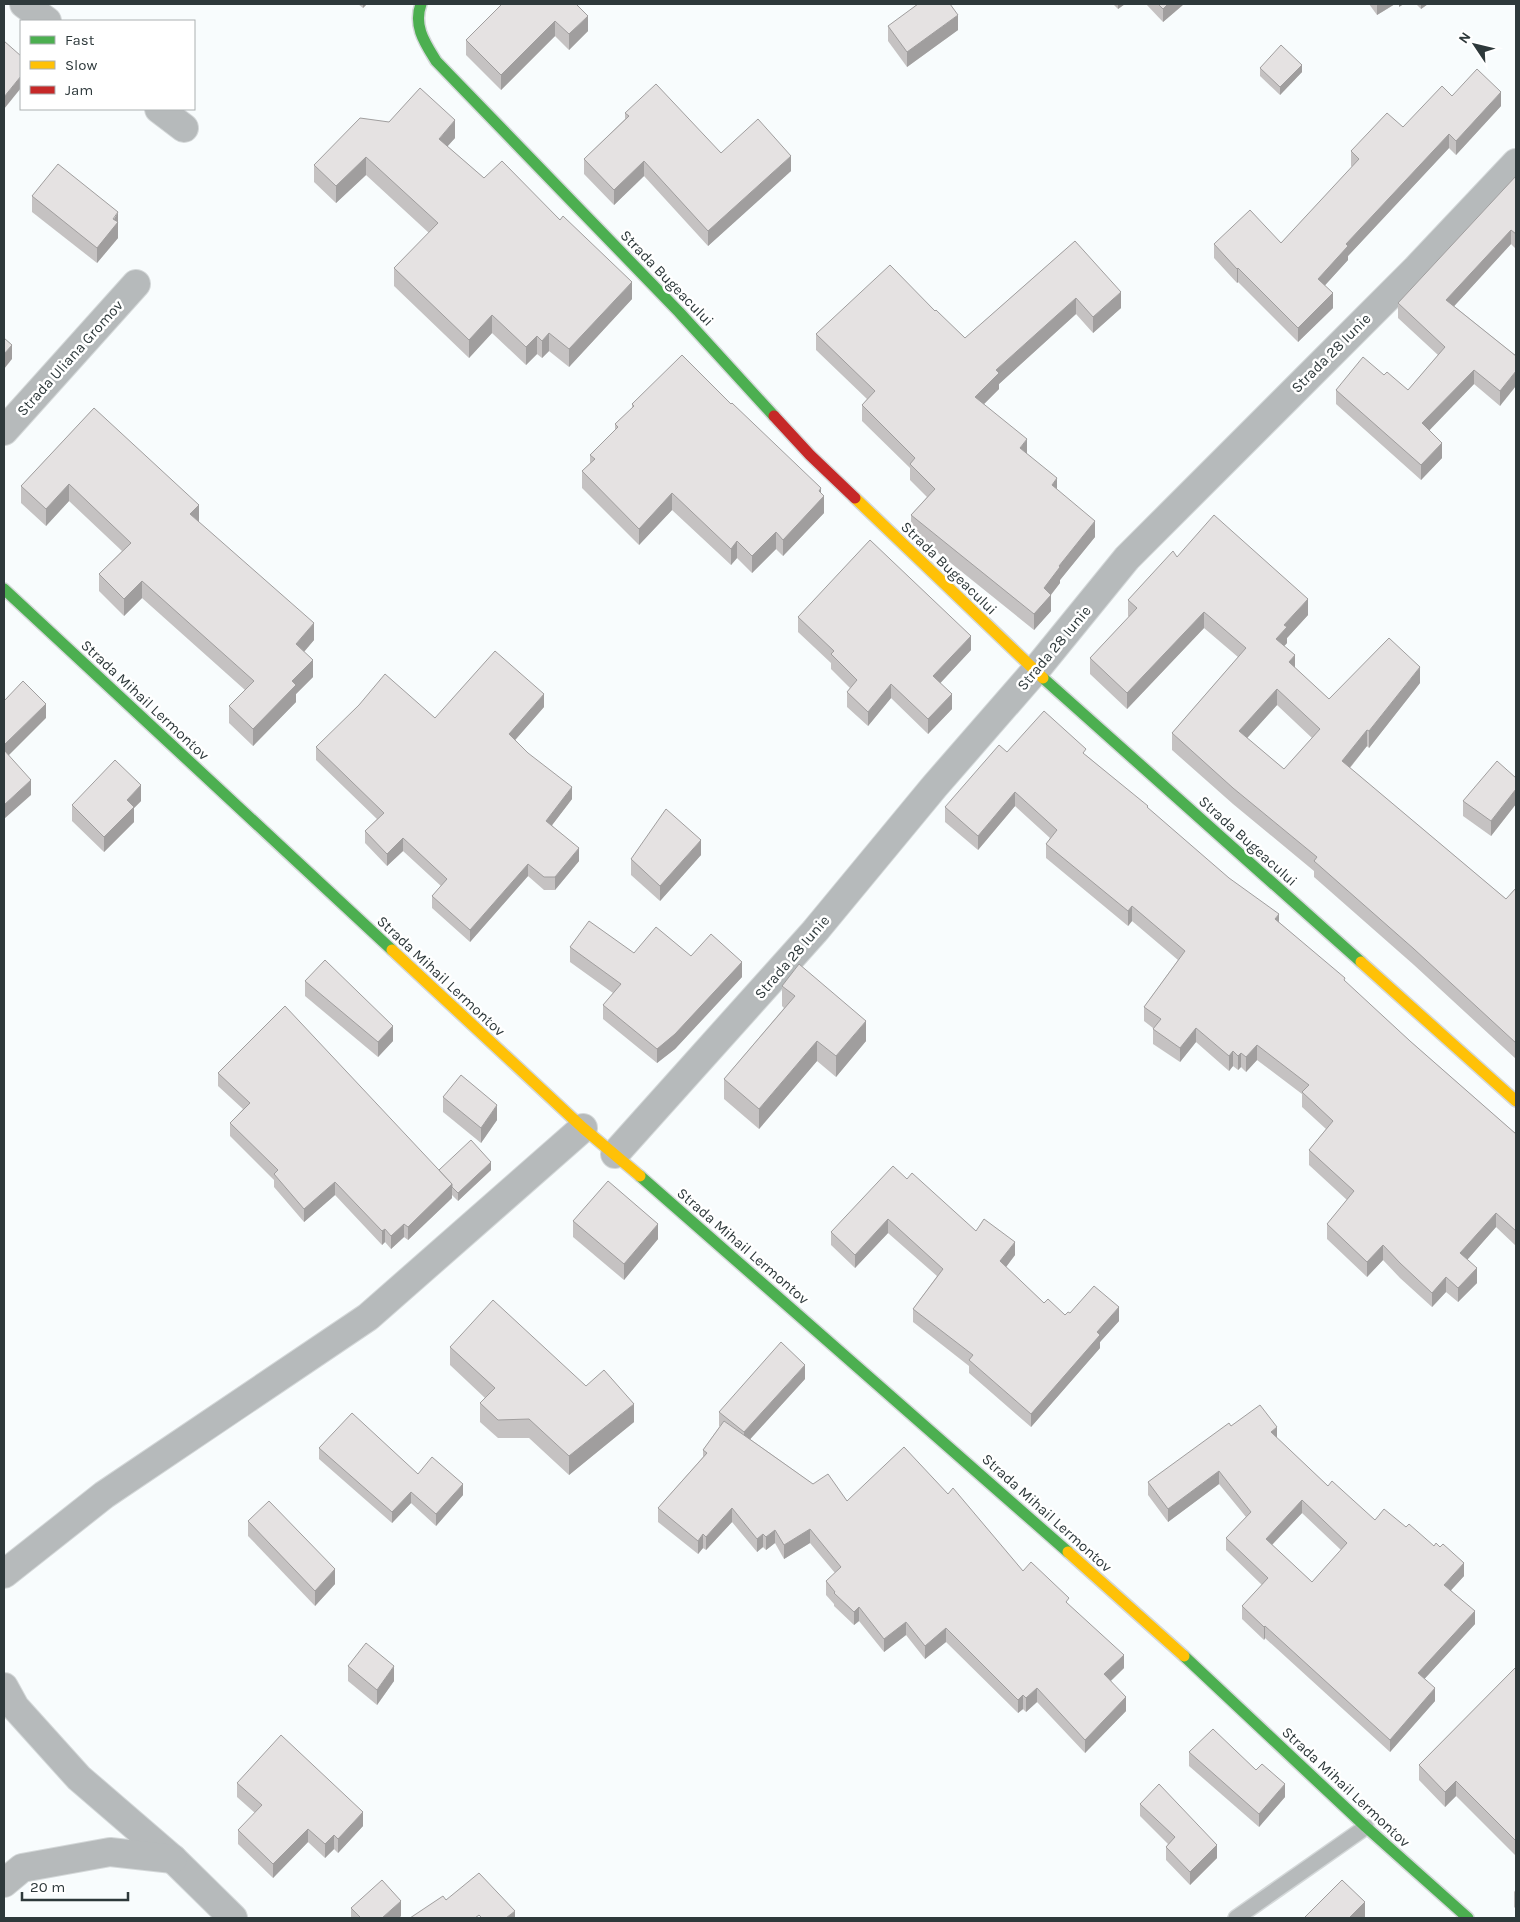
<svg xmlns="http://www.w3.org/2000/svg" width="1520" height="1922" font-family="Karla,sans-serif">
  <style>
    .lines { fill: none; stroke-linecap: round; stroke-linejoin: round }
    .lane-casing { stroke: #d4d8d9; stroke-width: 18 }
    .street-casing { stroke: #d4d8d9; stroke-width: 30 }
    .fast-casing { stroke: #d4d8d9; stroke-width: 14 }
    .slow-casing { stroke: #d4d8d9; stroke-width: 14 }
    .jam-casing { stroke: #d4d8d9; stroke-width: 14 }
    .lane { stroke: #b6babb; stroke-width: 15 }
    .street { stroke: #b6babb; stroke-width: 28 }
    .fast { stroke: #4caf50; stroke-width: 11 }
    .slow { stroke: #ffc107; stroke-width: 11 }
    .jam { stroke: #c62828; stroke-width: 11 }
    .wall { fill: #c5c2c2; fill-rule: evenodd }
    .shaded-wall { fill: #a09e9e }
    .building { fill: #e5e2e2; stroke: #a09e9e; fill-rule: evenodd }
    .labels { text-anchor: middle; stroke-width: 5; stroke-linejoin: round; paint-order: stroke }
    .street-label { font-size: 15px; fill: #2e393b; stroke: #fff }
  </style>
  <rect width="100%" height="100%" fill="#f8fcfd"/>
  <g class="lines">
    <defs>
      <path id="lane" d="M 1236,1918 L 1366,1827"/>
      <g id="street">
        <path d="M 24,4 L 47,21"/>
        <path d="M 159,109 L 184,128"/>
        <path d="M 4,431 L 136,284"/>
        <path d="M 615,1154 L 815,931 L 934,787 L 1035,671 L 1127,558 L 1416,269 L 1516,163"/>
        <path d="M 4,1574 L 104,1495 L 368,1317 L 583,1128"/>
        <path d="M 4,1687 L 15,1707 L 79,1778 L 173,1859 L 233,1918"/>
        <path d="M 4,1883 L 22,1868 L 110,1852 L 173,1859"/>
      </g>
      <g id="fast">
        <path d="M 421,4 C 413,26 425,43 436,61 L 679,312 L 774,416"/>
        <path d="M 4,589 L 392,950"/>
        <path d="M 1043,678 L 1361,962"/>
        <path d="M 640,1176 L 1068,1552"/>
        <path d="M 1184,1656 L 1366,1827 L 1468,1918"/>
      </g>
      <g id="slow">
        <path d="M 855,498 L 1043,678"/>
        <path d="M 392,950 L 583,1128 L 640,1176"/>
        <path d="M 1361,962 L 1516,1101"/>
        <path d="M 1068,1552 L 1184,1656"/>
      </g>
      <path id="jam" d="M 774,416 L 810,455 L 855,498"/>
    </defs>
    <use href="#lane" class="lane-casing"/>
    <use href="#street" class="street-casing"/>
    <use href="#fast" class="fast-casing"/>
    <use href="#slow" class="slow-casing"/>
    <use href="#jam" class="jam-casing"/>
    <use href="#lane" class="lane"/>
    <use href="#street" class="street"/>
    <use href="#fast" class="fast"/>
    <use href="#slow" class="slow"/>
    <use href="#jam" class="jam"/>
  </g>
  <g class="wall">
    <path d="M 358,4 L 367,4 L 363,8 Z"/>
    <path d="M 502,4 L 588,31 L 569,50 L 555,36 L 501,90 L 466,55 L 466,40 Z"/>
    <path d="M 1113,4 L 1125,4 L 1118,9 Z"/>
    <path d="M 1146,4 L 1184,4 L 1163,22 Z"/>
    <path d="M 1369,4 L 1395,4 L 1377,15 Z"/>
    <path d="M 1416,4 L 1428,4 L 1421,9 Z"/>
    <path d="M 888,26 L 958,30 L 907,67 L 888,41 Z"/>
    <path d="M 1260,68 L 1302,72 L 1280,95 L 1260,76 Z"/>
    <path d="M 1452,96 L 1501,106 L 1456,155 L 1449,148 L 1348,256 L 1348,260 L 1325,285 L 1333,308 L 1298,342 L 1238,282 L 1237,283 L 1214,258 L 1214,244 L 1281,243 L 1352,167 L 1351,166 L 1351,151 L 1403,127 Z"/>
    <path d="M 625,113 L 721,153 L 791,171 L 708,246 L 644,176 L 614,205 L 584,174 L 584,159 L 625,119 Z"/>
    <path d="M 455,138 L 447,146 L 484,178 L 632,299 L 569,367 L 549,351 L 542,358 L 537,354 L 526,365 L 492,333 L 469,358 L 394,286 L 394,268 L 429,233 L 366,175 L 336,203 L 314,182 L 314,165 Z"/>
    <path d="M 1516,176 L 1516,249 L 1511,244 L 1454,306 L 1516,356 L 1500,406 L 1474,384 L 1429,430 L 1442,458 L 1421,480 L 1336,404 L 1336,390 L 1384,375 L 1408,390 L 1438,355 L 1398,318 L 1398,303 Z"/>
    <path d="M 32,196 L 118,228 L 118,238 L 97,263 L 32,212 Z"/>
    <path d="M 1075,241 L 1121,308 L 1093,333 L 1076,314 L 999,384 L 999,389 L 984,404 L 1027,454 L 1095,537 L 1060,580 L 1060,583 L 1051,595 L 1051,611 L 1034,630 L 911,531 L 911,515 L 927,497 L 910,480 L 910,468 L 862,421 L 862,405 L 867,399 L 816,350 L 816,334 L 935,311 L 965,338 Z"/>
    <path d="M 632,404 L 731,404 L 821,493 L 824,513 L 783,556 L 776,549 L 752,573 L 737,558 L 731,565 L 672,510 L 639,545 L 582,488 L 582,471 L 590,463 L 590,455 L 615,430 L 615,424 L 632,408 Z"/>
    <path d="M 94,408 L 199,522 L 314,640 L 304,652 L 313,677 L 296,694 L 296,702 L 253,746 L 229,723 L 229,706 L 245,690 L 142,598 L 124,616 L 99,591 L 99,574 L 122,551 L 69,501 L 46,526 L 21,503 L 21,486 Z"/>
    <path d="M 1177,557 L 1308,615 L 1287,638 L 1287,643 L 1284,646 L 1295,668 L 1329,699 L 1420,683 L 1369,748 L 1367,746 L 1350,768 L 1506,899 L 1516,888 L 1516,1059 L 1414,965 L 1314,877 L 1314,871 L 1233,804 L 1172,750 L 1172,733 L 1238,657 L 1204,628 L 1127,709 L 1090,674 L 1090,658 L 1129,617 L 1128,616 L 1128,600 ZM 1277,705 L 1312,738 L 1284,769 L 1247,738 Z"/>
    <path d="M 798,617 L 971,650 L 940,683 L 952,709 L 928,734 L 891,698 L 868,726 L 847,707 L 847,692 L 850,688 L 831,669 L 831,663 L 798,632 Z"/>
    <path d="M 544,707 L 515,740 L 572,799 L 552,825 L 579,861 L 555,890 L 544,890 L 528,876 L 470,942 L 432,908 L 432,896 L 441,886 L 403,851 L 387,866 L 365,843 L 365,831 L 377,819 L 316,760 L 316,747 L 435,718 Z"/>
    <path d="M 1007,752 L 1086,755 L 1279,922 L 1345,982 L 1410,1041 L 1516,1134 L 1516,1246 L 1496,1227 L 1467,1260 L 1477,1283 L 1458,1302 L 1446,1292 L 1432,1307 L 1400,1278 L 1383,1260 L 1367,1277 L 1327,1239 L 1327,1224 L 1347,1200 L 1309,1165 L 1309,1150 L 1326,1129 L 1302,1107 L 1302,1094 L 1257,1060 L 1246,1072 L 1241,1067 L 1238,1070 L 1233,1066 L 1229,1071 L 1196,1042 L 1180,1062 L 1153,1044 L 1153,1028 L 1144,1021 L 1144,1007 L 1178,960 L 1132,921 L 1128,926 L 1046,858 L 1046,844 L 1050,838 L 1015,806 L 978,850 L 945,822 L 945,807 Z"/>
    <path d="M 1516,778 L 1516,804 L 1491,836 L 1463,816 L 1463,801 Z"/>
    <path d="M 141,801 L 134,808 L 134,822 L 104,852 L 72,821 L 72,805 Z"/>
    <path d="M 701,855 L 660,901 L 631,875 L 631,859 Z"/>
    <path d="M 570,947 L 634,953 L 691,956 L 742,977 L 675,1049 L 657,1063 L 603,1019 L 603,1005 L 613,993 L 570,962 Z"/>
    <path d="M 305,981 L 393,1041 L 378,1057 L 305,996 Z"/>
    <path d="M 782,986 L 866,1041 L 836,1077 L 817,1061 L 759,1129 L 724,1099 L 724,1079 L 784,1008 L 782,1006 Z"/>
    <path d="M 218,1073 L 439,1170 L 491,1170 L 458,1201 L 452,1195 L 452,1198 L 408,1240 L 404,1237 L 391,1249 L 385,1242 L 382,1245 L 335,1195 L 304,1222 L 274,1187 L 274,1180 L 230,1136 L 230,1123 L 243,1109 L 218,1086 Z"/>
    <path d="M 443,1097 L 497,1120 L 481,1143 L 443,1112 Z"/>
    <path d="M 907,1179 L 976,1231 L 1015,1255 L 1006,1267 L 1044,1303 L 1065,1315 L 1070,1313 L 1119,1321 L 1100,1342 L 1100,1348 L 1031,1427 L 969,1373 L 969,1366 L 913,1322 L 913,1309 L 937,1276 L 888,1233 L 855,1268 L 831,1245 L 831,1232 Z"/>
    <path d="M 573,1221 L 658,1239 L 624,1280 L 573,1237 Z"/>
    <path d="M 450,1347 L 586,1386 L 634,1422 L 569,1475 L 529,1438 L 498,1438 L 480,1422 L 480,1403 L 485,1398 L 450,1365 Z"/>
    <path d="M 805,1379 L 750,1439 L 813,1484 L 847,1501 L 1023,1571 L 1069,1605 L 1124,1668 L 1111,1681 L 1126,1711 L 1085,1753 L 1037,1702 L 1026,1712 L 1023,1709 L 1018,1713 L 946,1642 L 925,1659 L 906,1635 L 884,1652 L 859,1621 L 854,1625 L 834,1606 L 834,1604 L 826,1595 L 826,1581 L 835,1573 L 810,1543 L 784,1559 L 775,1543 L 766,1550 L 763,1547 L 757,1552 L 732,1522 L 706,1550 L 703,1548 L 698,1554 L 658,1522 L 658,1508 L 703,1457 L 703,1450 L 720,1426 L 719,1426 L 719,1412 Z"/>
    <path d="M 1231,1426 L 1277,1438 L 1328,1486 L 1375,1520 L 1464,1576 L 1451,1590 L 1475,1624 L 1424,1679 L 1435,1701 L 1390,1752 L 1265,1638 L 1264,1640 L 1242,1619 L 1242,1606 L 1262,1585 L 1226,1550 L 1226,1538 L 1246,1517 L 1219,1484 L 1168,1522 L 1148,1495 L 1148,1482 ZM 1302,1513 L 1341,1550 L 1312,1582 L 1272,1545 Z"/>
    <path d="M 319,1448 L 463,1495 L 436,1526 L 411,1503 L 392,1523 L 319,1459 Z"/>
    <path d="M 248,1521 L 335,1584 L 315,1606 L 248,1536 Z"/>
    <path d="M 348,1666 L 394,1681 L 377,1705 L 348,1681 Z"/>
    <path d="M 1516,1667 L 1516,1856 L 1456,1796 L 1445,1807 L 1419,1780 L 1419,1765 Z"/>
    <path d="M 1189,1752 L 1256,1770 L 1285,1797 L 1259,1827 L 1189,1766 Z"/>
    <path d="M 237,1783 L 363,1826 L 338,1853 L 334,1849 L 325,1858 L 308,1842 L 273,1878 L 238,1844 L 238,1830 L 255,1813 L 237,1797 Z"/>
    <path d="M 1140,1804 L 1217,1858 L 1190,1885 L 1166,1860 L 1166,1847 L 1168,1844 L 1140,1816 Z"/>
    <path d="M 1516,1889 L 1516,1909 L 1514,1907 L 1514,1892 Z"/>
    <path d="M 351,1908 L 401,1916 L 399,1918 L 351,1918 Z"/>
  </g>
  <g class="shaded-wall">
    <path d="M 363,4 L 367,4 L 363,8 Z"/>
    <path d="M 1118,4 L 1125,4 L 1118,9 Z"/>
    <path d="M 1168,4 L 1184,4 L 1163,22 L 1163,9 Z"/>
    <path d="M 1377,4 L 1395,4 L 1377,15 Z"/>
    <path d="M 1399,4 L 1404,4 L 1399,7 Z"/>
    <path d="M 1421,4 L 1428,4 L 1421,9 Z"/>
    <path d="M 958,15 L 958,30 L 907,67 L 907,52 Z"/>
    <path d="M 588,16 L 588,31 L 569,50 L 569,34 Z"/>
    <path d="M 555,21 L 555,36 L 501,90 L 501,75 Z"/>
    <path d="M 1302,65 L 1302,72 L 1280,95 L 1280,87 Z"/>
    <path d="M 21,76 L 21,88 L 4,109 L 4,97 Z"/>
    <path d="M 1501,92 L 1501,106 L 1456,155 L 1456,141 Z"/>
    <path d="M 455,120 L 455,138 L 439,156 L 439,139 Z"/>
    <path d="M 1449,134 L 1449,148 L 1348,256 L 1348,260 L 1318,293 L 1318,279 L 1346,244 Z"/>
    <path d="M 791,156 L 791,171 L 708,246 L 708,231 Z"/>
    <path d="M 366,157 L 366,175 L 336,203 L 336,186 Z"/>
    <path d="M 644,161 L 644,176 L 614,205 L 614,190 Z"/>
    <path d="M 118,212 L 118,238 L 97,263 L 97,248 Z"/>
    <path d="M 1511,230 L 1511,244 L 1446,315 L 1446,300 Z"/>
    <path d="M 1238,268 L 1238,282 L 1237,283 L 1237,269 Z"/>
    <path d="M 632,282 L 632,299 L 569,367 L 569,349 Z"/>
    <path d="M 1121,292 L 1121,308 L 1093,333 L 1093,317 Z"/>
    <path d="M 1333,293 L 1333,308 L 1298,342 L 1298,328 Z"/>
    <path d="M 1076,298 L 1076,314 L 999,384 L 999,389 L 975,413 L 975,397 L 996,370 Z"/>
    <path d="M 492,315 L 492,333 L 469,358 L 469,340 Z"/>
    <path d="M 549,333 L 549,351 L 542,358 L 542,341 Z"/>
    <path d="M 537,336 L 537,354 L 526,365 L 526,347 Z"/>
    <path d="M 12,345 L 12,359 L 4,369 L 4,354 Z"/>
    <path d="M 1474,370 L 1474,384 L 1422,438 L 1422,423 Z"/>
    <path d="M 1516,371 L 1516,386 L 1500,406 L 1500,391 Z"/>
    <path d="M 1027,439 L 1027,455 L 1020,448 Z"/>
    <path d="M 1442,443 L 1442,458 L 1421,480 L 1421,465 Z"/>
    <path d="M 1057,478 L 1057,494 L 1052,485 Z"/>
    <path d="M 69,484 L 69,501 L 46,526 L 46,509 Z"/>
    <path d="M 821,488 L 821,499 L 824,496 L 824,513 L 783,556 L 783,540 Z"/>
    <path d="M 672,493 L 672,510 L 639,545 L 639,529 Z"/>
    <path d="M 199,505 L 199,522 L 190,514 Z"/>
    <path d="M 1095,521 L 1095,537 L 1060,580 L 1060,583 L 1049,597 L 1051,595 L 1051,611 L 1034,630 L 1034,614 L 1044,588 L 1059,566 Z"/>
    <path d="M 776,532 L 776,549 L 752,573 L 752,556 Z"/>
    <path d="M 737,541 L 737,558 L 731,565 L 731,549 Z"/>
    <path d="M 142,581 L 142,598 L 124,616 L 124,599 Z"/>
    <path d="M 1308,599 L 1308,615 L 1287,638 L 1287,643 L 1276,655 L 1276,639 L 1284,625 Z"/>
    <path d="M 1204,612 L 1204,628 L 1127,709 L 1127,693 Z"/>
    <path d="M 314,623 L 314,640 L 296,661 L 296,644 Z"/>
    <path d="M 971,636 L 971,650 L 933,691 L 933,676 Z"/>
    <path d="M 1295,655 L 1295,671 L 1289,662 Z"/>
    <path d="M 313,660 L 313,677 L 296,694 L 296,702 L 253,746 L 253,729 L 292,681 Z"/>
    <path d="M 1420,667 L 1420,683 L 1369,748 L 1369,731 Z"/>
    <path d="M 891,684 L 891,698 L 868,726 L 868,712 Z"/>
    <path d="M 1277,689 L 1277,705 L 1239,747 L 1239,731 Z"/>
    <path d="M 544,694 L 544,707 L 509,747 L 509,734 Z"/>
    <path d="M 952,694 L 952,709 L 928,734 L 928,719 Z"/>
    <path d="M 46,704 L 46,718 L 4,760 L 4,745 Z"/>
    <path d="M 1367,730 L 1367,746 L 1342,777 L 1342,761 Z"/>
    <path d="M 31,780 L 31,795 L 4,819 L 4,805 Z"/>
    <path d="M 141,785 L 141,801 L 134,808 L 134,822 L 104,852 L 104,837 L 127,800 Z"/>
    <path d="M 572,787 L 572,799 L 546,833 L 546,821 Z"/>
    <path d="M 1516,789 L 1516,804 L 1491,836 L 1491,821 Z"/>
    <path d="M 1015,792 L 1015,806 L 978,850 L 978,836 Z"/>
    <path d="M 403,838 L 403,851 L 387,866 L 387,854 Z"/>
    <path d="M 701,840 L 701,855 L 660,901 L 660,886 Z"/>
    <path d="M 579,848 L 579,861 L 555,890 L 555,877 Z"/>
    <path d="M 528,864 L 528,876 L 470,942 L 470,930 Z"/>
    <path d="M 1132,906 L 1132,921 L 1128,926 L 1128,911 Z"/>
    <path d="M 1279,914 L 1279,929 L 1275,919 Z"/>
    <path d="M 742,962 L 742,977 L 675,1049 L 657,1063 L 657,1049 Z"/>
    <path d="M 866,1021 L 866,1041 L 836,1077 L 836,1056 Z"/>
    <path d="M 393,1026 L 393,1041 L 378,1057 L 378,1042 Z"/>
    <path d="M 1196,1028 L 1196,1042 L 1180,1062 L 1180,1048 Z"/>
    <path d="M 817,1041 L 817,1061 L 759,1129 L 759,1109 Z"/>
    <path d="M 1257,1045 L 1257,1060 L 1246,1072 L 1246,1057 Z"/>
    <path d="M 1233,1051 L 1233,1066 L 1229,1071 L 1229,1056 Z"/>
    <path d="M 1241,1053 L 1241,1067 L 1238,1070 L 1238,1056 Z"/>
    <path d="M 497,1105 L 497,1120 L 481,1143 L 481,1128 Z"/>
    <path d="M 491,1162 L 491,1170 L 458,1201 L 458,1193 Z"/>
    <path d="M 335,1182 L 335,1195 L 304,1222 L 304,1209 Z"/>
    <path d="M 452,1184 L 452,1198 L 408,1240 L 408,1227 Z"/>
    <path d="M 1496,1213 L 1496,1227 L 1460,1268 L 1460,1253 Z"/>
    <path d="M 888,1219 L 888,1233 L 855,1268 L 855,1255 Z"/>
    <path d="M 404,1224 L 404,1237 L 391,1249 L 391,1236 Z"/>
    <path d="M 658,1224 L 658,1239 L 624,1280 L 624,1264 Z"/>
    <path d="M 385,1229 L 385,1242 L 382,1245 L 382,1231 Z"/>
    <path d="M 1015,1242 L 1015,1255 L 1000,1275 L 1000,1261 Z"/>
    <path d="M 1383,1245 L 1383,1260 L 1367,1277 L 1367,1262 Z"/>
    <path d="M 1477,1268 L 1477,1283 L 1458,1302 L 1458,1288 Z"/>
    <path d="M 1446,1277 L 1446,1292 L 1432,1307 L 1432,1293 Z"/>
    <path d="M 1119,1307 L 1119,1321 L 1100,1342 L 1100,1348 L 1031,1427 L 1031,1414 L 1097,1332 Z"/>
    <path d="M 805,1365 L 805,1379 L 744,1446 L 744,1432 Z"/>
    <path d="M 634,1404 L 634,1422 L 569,1475 L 569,1456 Z"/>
    <path d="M 1277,1427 L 1277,1440 L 1271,1432 Z"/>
    <path d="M 1219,1471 L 1219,1484 L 1168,1522 L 1168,1509 Z"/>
    <path d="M 463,1484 L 463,1495 L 436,1526 L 436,1514 Z"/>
    <path d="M 411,1492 L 411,1503 L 392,1523 L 392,1512 Z"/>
    <path d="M 1302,1500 L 1302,1513 L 1266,1551 L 1266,1539 Z"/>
    <path d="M 732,1508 L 732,1522 L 706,1550 L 706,1537 Z"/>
    <path d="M 810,1529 L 810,1543 L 784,1559 L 784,1545 Z"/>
    <path d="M 775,1530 L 775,1543 L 766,1550 L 766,1537 Z"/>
    <path d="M 703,1534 L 703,1548 L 698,1554 L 698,1541 Z"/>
    <path d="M 763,1534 L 763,1547 L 757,1552 L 757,1539 Z"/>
    <path d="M 1464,1563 L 1464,1576 L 1444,1598 L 1444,1585 Z"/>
    <path d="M 335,1569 L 335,1584 L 315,1606 L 315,1591 Z"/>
    <path d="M 859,1607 L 859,1621 L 854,1625 L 854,1612 Z"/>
    <path d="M 1475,1611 L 1475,1624 L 1418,1686 L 1418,1673 Z"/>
    <path d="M 906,1622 L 906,1635 L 884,1652 L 884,1639 Z"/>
    <path d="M 1265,1626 L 1265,1638 L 1264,1640 L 1264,1627 Z"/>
    <path d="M 946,1628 L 946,1642 L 925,1659 L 925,1646 Z"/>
    <path d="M 1124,1655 L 1124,1668 L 1104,1687 L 1104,1674 Z"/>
    <path d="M 394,1666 L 394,1681 L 377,1705 L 377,1690 Z"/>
    <path d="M 1037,1688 L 1037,1702 L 1026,1712 L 1026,1698 Z"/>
    <path d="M 1435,1688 L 1435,1701 L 1390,1752 L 1390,1740 Z"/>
    <path d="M 1023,1695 L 1023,1709 L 1018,1713 L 1018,1700 Z"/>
    <path d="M 1126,1697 L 1126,1711 L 1085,1753 L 1085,1740 Z"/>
    <path d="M 1456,1781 L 1456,1796 L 1445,1807 L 1445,1792 Z"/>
    <path d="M 1285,1784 L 1285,1797 L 1259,1827 L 1259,1814 Z"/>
    <path d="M 363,1812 L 363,1826 L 338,1853 L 338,1839 Z"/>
    <path d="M 308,1829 L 308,1842 L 273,1878 L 273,1864 Z"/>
    <path d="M 334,1835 L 334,1849 L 325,1858 L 325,1844 Z"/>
    <path d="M 1217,1845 L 1217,1858 L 1190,1885 L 1190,1872 Z"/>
    <path d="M 401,1901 L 401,1916 L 399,1918 L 382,1918 Z"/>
    <path d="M 1365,1902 L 1365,1918 L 1349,1918 Z"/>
    <path d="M 515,1911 L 515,1918 L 506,1918 Z"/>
  </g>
  <g class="building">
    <path d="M 502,4 L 576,4 L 588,16 L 569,34 L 555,21 L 501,75 L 466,40 Z"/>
    <path d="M 918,4 L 950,4 L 958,15 L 907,52 L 888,26 Z"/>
    <path d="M 1158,4 L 1168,4 L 1163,9 Z"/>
    <path d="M 4,41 L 21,56 L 21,76 L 4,97 Z"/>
    <path d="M 1281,45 L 1302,65 L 1280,87 L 1260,68 Z"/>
    <path d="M 1477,69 L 1501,92 L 1456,141 L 1449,134 L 1346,244 L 1348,246 L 1318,279 L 1333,293 L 1298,328 L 1238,268 L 1237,269 L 1214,244 L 1250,210 L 1281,243 L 1359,159 L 1351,151 L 1387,113 L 1403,127 L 1442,86 L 1452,96 Z"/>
    <path d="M 656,84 L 721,153 L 758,119 L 791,156 L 708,231 L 644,161 L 614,190 L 584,159 L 629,116 L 625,113 Z"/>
    <path d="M 420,88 L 455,120 L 439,139 L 484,178 L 502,161 L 560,220 L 563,216 L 632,282 L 569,349 L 549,333 L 542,341 L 537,336 L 526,347 L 492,315 L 469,340 L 394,268 L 438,223 L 366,157 L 336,186 L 314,165 L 360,118 L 389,122 Z"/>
    <path d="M 58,164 L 118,212 L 113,219 L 118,222 L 97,248 L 32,196 Z"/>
    <path d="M 1516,176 L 1516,234 L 1511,230 L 1446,300 L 1516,356 L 1516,371 L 1500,391 L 1474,370 L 1422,423 L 1442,443 L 1421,465 L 1336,390 L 1363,357 L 1384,375 L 1387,372 L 1408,390 L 1445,347 L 1398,303 Z"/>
    <path d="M 1075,241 L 1121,292 L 1093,317 L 1076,298 L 996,370 L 999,373 L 975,397 L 1027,439 L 1020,448 L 1057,478 L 1052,485 L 1095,521 L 1059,566 L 1060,567 L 1044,588 L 1051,595 L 1034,614 L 911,515 L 935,489 L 910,464 L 915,458 L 862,405 L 875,391 L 816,334 L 890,265 L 935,311 L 936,310 L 965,338 Z"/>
    <path d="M 4,338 L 12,345 L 4,354 Z"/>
    <path d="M 682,355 L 731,404 L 732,403 L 821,488 L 819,491 L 824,496 L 783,540 L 776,532 L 752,556 L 737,541 L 731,549 L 672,493 L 639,529 L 582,471 L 595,459 L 590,455 L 618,427 L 615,424 L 634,406 L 632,404 Z"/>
    <path d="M 94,408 L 199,505 L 190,514 L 314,623 L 296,644 L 313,660 L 292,681 L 296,685 L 253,729 L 229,706 L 254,681 L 142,581 L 124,599 L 99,574 L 131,543 L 69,484 L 46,509 L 21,486 Z"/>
    <path d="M 1214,515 L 1308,599 L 1284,625 L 1287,627 L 1276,639 L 1295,655 L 1289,662 L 1329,699 L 1389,638 L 1420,667 L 1369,731 L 1367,730 L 1342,761 L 1506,899 L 1516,888 L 1516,1043 L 1414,949 L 1314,861 L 1317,857 L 1233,788 L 1172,733 L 1246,648 L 1204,612 L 1127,693 L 1090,658 L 1137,608 L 1128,600 L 1173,551 L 1177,557 ZM 1277,689 L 1320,729 L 1284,769 L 1239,731 Z"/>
    <path d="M 870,540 L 971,636 L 933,676 L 952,694 L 928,719 L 891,684 L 868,712 L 847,692 L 857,680 L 831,654 L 834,651 L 798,617 Z"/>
    <path d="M 495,651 L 544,694 L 509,734 L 528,753 L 572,787 L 546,821 L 579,848 L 555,877 L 544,877 L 528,864 L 470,930 L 432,896 L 447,879 L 403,838 L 387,854 L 365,831 L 384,813 L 316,747 L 359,705 L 385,674 L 435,718 Z"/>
    <path d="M 23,681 L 46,704 L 4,745 L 4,701 Z"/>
    <path d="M 1044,711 L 1086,749 L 1083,753 L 1148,806 L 1147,807 L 1229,878 L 1279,914 L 1275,919 L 1345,978 L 1344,980 L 1410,1041 L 1516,1134 L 1516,1231 L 1496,1213 L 1460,1253 L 1477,1268 L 1458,1288 L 1446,1277 L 1432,1293 L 1400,1263 L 1383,1245 L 1367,1262 L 1327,1224 L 1354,1191 L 1309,1150 L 1333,1121 L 1302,1092 L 1309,1085 L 1257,1045 L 1246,1057 L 1241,1053 L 1238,1056 L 1233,1051 L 1229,1056 L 1196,1028 L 1180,1048 L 1153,1029 L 1161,1019 L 1144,1007 L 1185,951 L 1132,906 L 1128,911 L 1046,844 L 1057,830 L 1015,792 L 978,836 L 945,807 L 999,745 L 1007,752 Z"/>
    <path d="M 4,750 L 31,780 L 4,805 Z"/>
    <path d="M 115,760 L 141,785 L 127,800 L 134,807 L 104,837 L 72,805 Z"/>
    <path d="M 1497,761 L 1516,778 L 1516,789 L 1491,821 L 1463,801 Z"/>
    <path d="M 666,809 L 701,840 L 660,886 L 631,859 Z"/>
    <path d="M 589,921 L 634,953 L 656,927 L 691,956 L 711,934 L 742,962 L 675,1034 L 657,1049 L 603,1005 L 621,984 L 570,947 Z"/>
    <path d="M 325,960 L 393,1026 L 378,1042 L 305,981 Z"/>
    <path d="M 799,964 L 866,1021 L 836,1056 L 817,1041 L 759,1109 L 724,1079 L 795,996 L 782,986 Z"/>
    <path d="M 285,1006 L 452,1184 L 408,1227 L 404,1224 L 391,1236 L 385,1229 L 382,1231 L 335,1182 L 304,1209 L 274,1174 L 278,1170 L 230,1123 L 250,1103 L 218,1073 Z"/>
    <path d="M 461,1075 L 497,1105 L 481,1128 L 443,1097 Z"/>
    <path d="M 471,1140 L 491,1162 L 458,1193 L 452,1187 L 452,1184 L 439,1170 Z"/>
    <path d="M 893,1166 L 907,1179 L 912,1173 L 976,1231 L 984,1219 L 1015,1242 L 1000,1261 L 1044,1303 L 1048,1299 L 1065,1315 L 1068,1312 L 1070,1313 L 1094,1286 L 1119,1307 L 1097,1332 L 1100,1335 L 1031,1414 L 969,1360 L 973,1355 L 913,1309 L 943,1269 L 888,1219 L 855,1255 L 831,1232 Z"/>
    <path d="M 608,1181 L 658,1224 L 624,1264 L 573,1221 Z"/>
    <path d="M 493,1300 L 586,1386 L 604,1370 L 634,1404 L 569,1456 L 529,1419 L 498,1420 L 480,1403 L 495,1388 L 450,1347 Z"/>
    <path d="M 781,1342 L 805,1365 L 744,1432 L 719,1412 Z"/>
    <path d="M 1260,1405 L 1277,1427 L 1271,1432 L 1328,1486 L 1332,1481 L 1375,1520 L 1384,1509 L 1406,1527 L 1409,1524 L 1434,1546 L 1436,1543 L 1440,1547 L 1443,1544 L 1464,1563 L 1444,1585 L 1475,1611 L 1418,1673 L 1435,1688 L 1390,1740 L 1265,1626 L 1264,1627 L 1242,1606 L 1268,1578 L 1226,1538 L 1251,1512 L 1219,1471 L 1168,1509 L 1148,1482 L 1229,1423 L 1231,1426 ZM 1302,1500 L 1347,1543 L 1312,1582 L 1266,1539 Z"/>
    <path d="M 352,1413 L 418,1474 L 432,1457 L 463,1484 L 436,1514 L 411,1492 L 392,1512 L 319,1448 Z"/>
    <path d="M 724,1421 L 813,1484 L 828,1474 L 847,1501 L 904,1447 L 948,1494 L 953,1488 L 1023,1571 L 1031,1562 L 1069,1598 L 1066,1602 L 1124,1655 L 1104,1674 L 1126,1697 L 1085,1740 L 1037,1688 L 1026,1698 L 1023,1695 L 1018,1700 L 946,1628 L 925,1646 L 906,1622 L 884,1639 L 859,1607 L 854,1612 L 834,1593 L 835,1592 L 826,1581 L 841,1567 L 810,1529 L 784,1545 L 775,1530 L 766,1537 L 763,1534 L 757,1539 L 732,1508 L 706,1537 L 703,1534 L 698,1541 L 658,1508 L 707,1453 L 703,1450 Z"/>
    <path d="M 269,1501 L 335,1569 L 315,1591 L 248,1521 Z"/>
    <path d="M 366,1643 L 394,1666 L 377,1690 L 348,1666 Z"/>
    <path d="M 1516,1667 L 1516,1841 L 1456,1781 L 1445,1792 L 1419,1765 Z"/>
    <path d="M 1213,1729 L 1256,1770 L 1262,1764 L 1285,1784 L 1259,1814 L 1189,1752 Z"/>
    <path d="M 281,1735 L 363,1812 L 338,1839 L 334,1835 L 325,1844 L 308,1829 L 273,1864 L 238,1830 L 262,1805 L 237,1783 Z"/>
    <path d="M 1159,1784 L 1217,1845 L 1190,1872 L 1166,1847 L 1175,1837 L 1140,1804 Z"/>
    <path d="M 479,1873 L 515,1911 L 506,1918 L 482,1918 L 479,1915 L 475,1918 L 410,1918 L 443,1896 L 446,1900 Z"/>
    <path d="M 382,1880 L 401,1901 L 382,1918 L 361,1918 L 351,1908 Z"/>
    <path d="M 1342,1880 L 1365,1902 L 1349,1918 L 1304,1918 Z"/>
  </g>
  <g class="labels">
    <g class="street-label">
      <text transform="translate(667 278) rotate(46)" y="5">Strada Bugeacului</text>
      <text transform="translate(1331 353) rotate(-45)" y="5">Strada 28 Iunie</text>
      <text transform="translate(70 358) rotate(-48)" y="5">Strada Uliana Gromov</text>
      <text transform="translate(949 568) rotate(44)" y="5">Strada Bugeacului</text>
      <text transform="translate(1054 648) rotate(-50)" y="5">Strada 28 Iunie</text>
      <text transform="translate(145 700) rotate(43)" y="5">Strada Mihail Lermontov</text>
      <text transform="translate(1248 841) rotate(42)" y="5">Strada Bugeacului</text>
      <text transform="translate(792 957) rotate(-49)" y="5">Strada 28 Iunie</text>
      <text transform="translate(441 976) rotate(43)" y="5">Strada Mihail Lermontov</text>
      <text transform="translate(743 1246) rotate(41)" y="5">Strada Mihail Lermontov</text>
      <text transform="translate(1047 1513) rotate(42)" y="5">Strada Mihail Lermontov</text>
      <text transform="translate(1346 1787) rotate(43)" y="5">Strada Mihail Lermontov</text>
    </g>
  </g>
  <rect width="1520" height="1922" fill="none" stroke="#2e393b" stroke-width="10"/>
  <rect x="20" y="20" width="175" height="90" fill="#ffffff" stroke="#abb0b1"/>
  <rect x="30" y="36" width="25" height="8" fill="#4caf50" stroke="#abb0b1"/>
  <text x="65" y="45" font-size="15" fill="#2e393b">Fast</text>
  <rect x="30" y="61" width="25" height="8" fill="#ffc107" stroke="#abb0b1"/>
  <text x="65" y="70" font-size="15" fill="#2e393b">Slow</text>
  <rect x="30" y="86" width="25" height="8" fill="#c62828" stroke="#abb0b1"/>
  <text x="65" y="95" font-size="15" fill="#2e393b">Jam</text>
  <g transform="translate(1475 45) rotate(305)" stroke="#ffffff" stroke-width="4" paint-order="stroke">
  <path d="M0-4L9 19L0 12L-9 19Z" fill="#2e393b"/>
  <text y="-8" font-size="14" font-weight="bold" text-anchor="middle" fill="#2e393b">N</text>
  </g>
  <path d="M22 1892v8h106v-8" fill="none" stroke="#2e393b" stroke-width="2.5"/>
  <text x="30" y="1892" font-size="15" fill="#2e393b" stroke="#ffffff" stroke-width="4" paint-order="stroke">20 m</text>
</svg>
